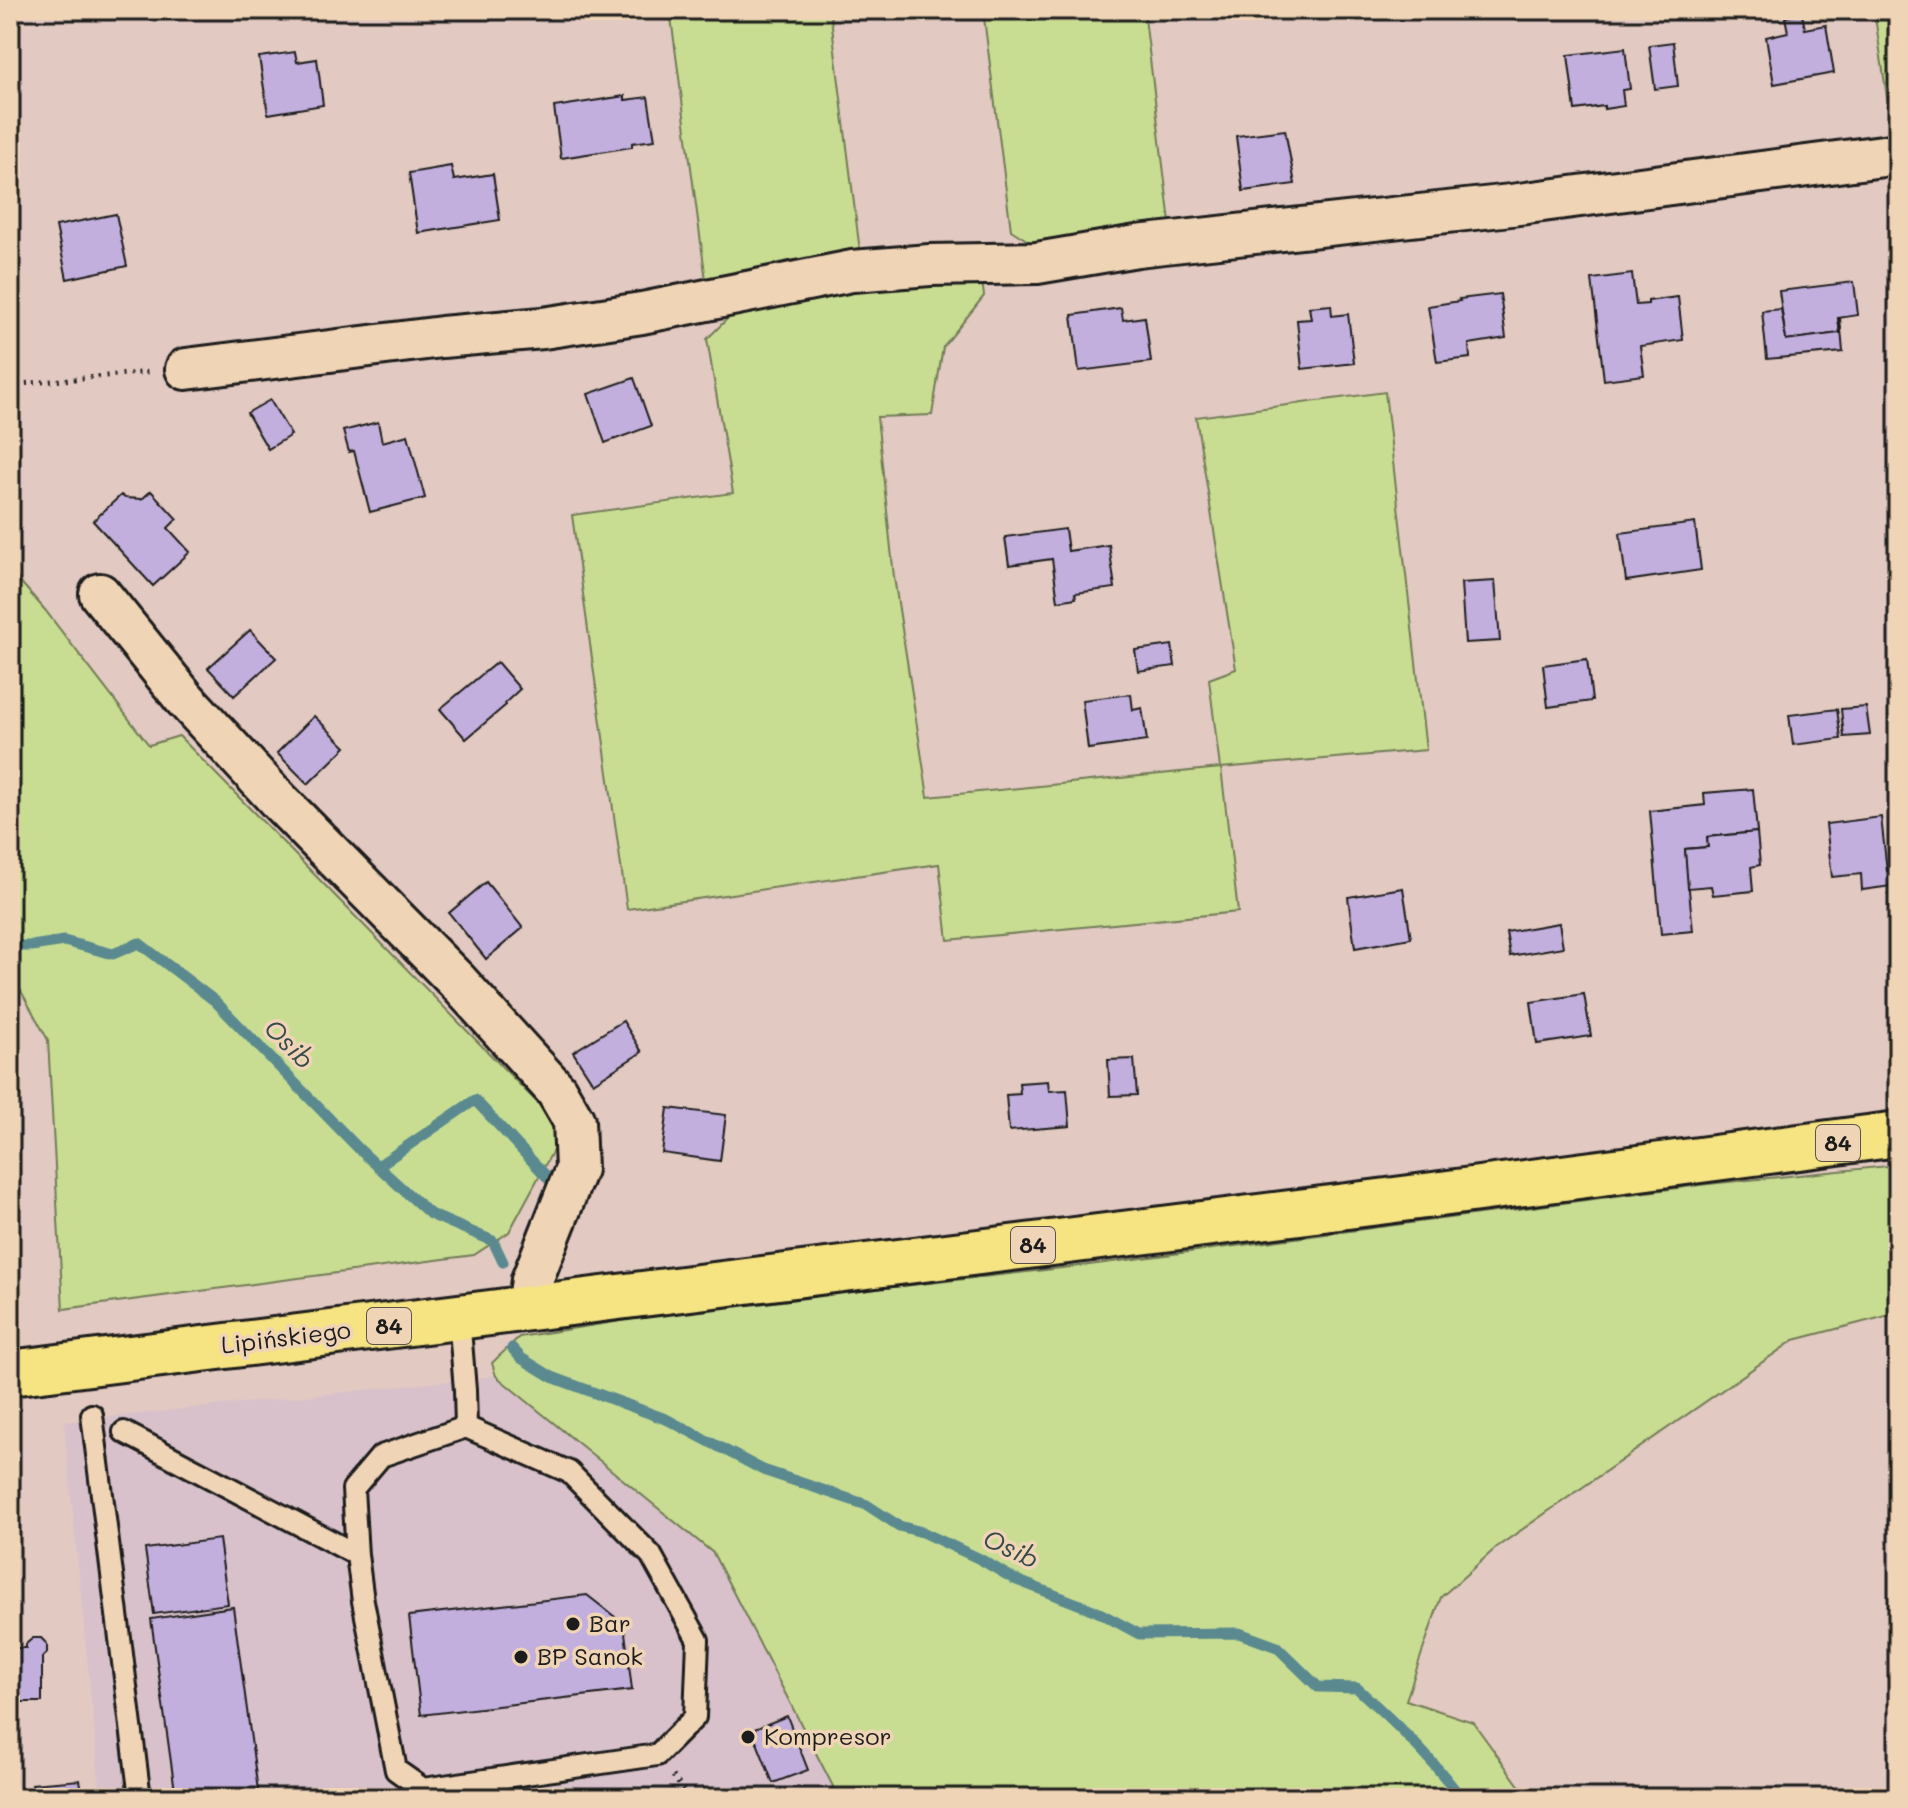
<svg xmlns="http://www.w3.org/2000/svg" width="1908" height="1808" font-family="Mali,sans-serif">
  <style>
    .built { fill: #d8c1ca }
    .green { fill: #c9dd92; stroke: #727c57; stroke-width: 2 }
    .lines { fill: none; stroke-linecap: round; stroke-linejoin: round }
    .stream { stroke: #5a8a8f; stroke-width: 11 }
    .building { fill: #c2afde; stroke: #1c1c1c; stroke-width: 2 }
    .lane-casing { stroke: #1c1c1c; stroke-width: 26 }
    .street-casing { stroke: #1c1c1c; stroke-width: 46 }
    .primary-casing { stroke: #1c1c1c; stroke-width: 50 }
    .path { stroke: #1c1c1c; stroke-width: 5; stroke-dasharray: 2 6; stroke-linecap: butt }
    .lane { stroke: #f0d4b6; stroke-width: 20 }
    .street { stroke: #f0d4b6; stroke-width: 40 }
    .primary { stroke: #f6e381; stroke-width: 44 }
    .poi-dot { fill: #1c1c1c; stroke: #f0d4b6; stroke-width: 3 }
    .labels { text-anchor: middle; stroke-width: 7; stroke-linejoin: round; paint-order: stroke }
    .shield { fill: #f0d4b6; stroke: #5c534a; stroke-width: 2 }
    .shield-label { font-size: 22px; font-weight: bold; fill: #1c1c1c }
    .street-label { font-size: 24px; fill: #1c1c1c; stroke: #f0d4b6 }
    .poi-label { font-size: 24px; fill: #1c1c1c; stroke: #f0d4b6; text-anchor: start }
    .water-label { font-size: 26px; font-style: italic; fill: #364a4c; stroke: #f0d4b6 }
  </style>
  <rect width="100%" height="100%" fill="#e2c9c2"/>
  <filter id="ink" filterUnits="userSpaceOnUse"><feTurbulence type="fractalNoise" baseFrequency=".0125" numOctaves="2"/><feDisplacementMap in="SourceGraphic" scale="16" xChannelSelector="R" yChannelSelector="G"/><feConvolveMatrix kernelMatrix="1 2 1 2 8 2 1 2 1" color-interpolation-filters="sRGB"/></filter>
  <g filter="url(#ink)">
    <path class="built" d="M 496,1376 L 713,1553 L 839,1798 L 101,1798 L 64,1422 Z"/>
    <g class="green">
      <path d="M 670,10 L 830,10 L 861,260 L 707,288 Z"/>
      <path d="M 983,10 L 1144,10 L 1171,231 L 1041,249 L 1011,230 Z"/>
      <path d="M 1874,10 L 1898,10 L 1898,130 L 1892,131 Z"/>
      <path d="M 982,280 L 984,296 L 943,347 L 932,415 L 877,417 L 894,577 L 928,797 L 1220,768 L 1209,679 L 1236,669 L 1196,417 L 1385,392 L 1426,750 L 1221,768 L 1238,912 L 948,940 L 939,864 L 627,909 L 572,515 L 733,493 L 707,339 L 737,309 L 848,285 Z"/>
      <path d="M 10,570 L 45,610 L 149,745 L 179,736 L 564,1130 L 509,1232 L 474,1255 L 63,1309 L 48,1040 L 10,971 Z"/>
      <path d="M 1898,1165 L 1898,1313 L 1794,1340 L 1497,1547 L 1441,1597 L 1406,1700 L 1473,1722 L 1528,1798 L 839,1798 L 713,1553 L 496,1376 L 492,1363 L 519,1337 L 698,1309 L 1089,1265 L 1708,1184 Z"/>
    </g>
    <g class="lines">
      <g class="stream">
        <path d="M 10,946 L 32,946 L 64,941 L 113,954 L 139,943 L 215,1001 L 360,1150 L 430,1214 L 493,1241 L 503,1262"/>
        <path d="M 378,1166 L 475,1100 L 549,1179"/>
        <path d="M 512,1348 L 521,1358 L 552,1377 L 668,1420 L 763,1470 L 867,1505 L 899,1526 L 922,1532 L 980,1559 L 1014,1579 L 1096,1611 L 1139,1634 L 1239,1633 L 1277,1647 L 1318,1687 L 1357,1688 C 1394,1722 1431,1757 1461,1798"/>
      </g>
    </g>
    <g class="building">
      <path d="M 1802,14 L 1805,29 L 1826,25 L 1834,73 L 1774,84 L 1766,37 L 1788,32 L 1785,17 Z"/>
      <path d="M 1673,42 L 1678,86 L 1655,89 L 1649,45 Z"/>
      <path d="M 1625,48 L 1630,89 L 1622,90 L 1624,106 L 1604,109 L 1604,106 L 1575,110 L 1568,55 Z"/>
      <path d="M 295,52 L 297,62 L 317,59 L 323,105 L 268,114 L 259,57 Z"/>
      <path d="M 625,96 L 625,100 L 648,97 L 655,140 L 632,143 L 632,147 L 561,158 L 554,107 Z"/>
      <path d="M 1285,130 L 1295,184 L 1243,191 L 1236,136 Z"/>
      <path d="M 451,166 L 454,180 L 493,174 L 500,220 L 418,233 L 409,173 Z"/>
      <path d="M 116,214 L 127,266 L 67,279 L 56,226 Z"/>
      <path d="M 1632,274 L 1636,305 L 1648,304 L 1648,301 L 1678,297 L 1683,340 L 1640,346 L 1644,375 L 1604,380 L 1592,279 Z"/>
      <path d="M 1854,282 L 1858,315 L 1838,318 L 1840,333 L 1786,340 L 1779,291 Z"/>
      <path d="M 1500,294 L 1506,338 L 1469,344 L 1470,358 L 1437,362 L 1428,306 L 1460,301 L 1459,299 Z"/>
      <path d="M 1331,305 L 1332,316 L 1348,314 L 1354,363 L 1302,369 L 1297,320 L 1311,319 L 1309,307 Z"/>
      <path d="M 1121,308 L 1123,320 L 1145,317 L 1151,362 L 1079,371 L 1072,315 Z"/>
      <path d="M 1781,309 L 1786,340 L 1840,333 L 1838,318 L 1840,318 L 1843,352 L 1767,359 L 1762,311 Z"/>
      <path d="M 634,378 L 651,426 L 605,443 L 588,394 Z"/>
      <path d="M 270,400 L 291,435 L 268,449 L 247,413 Z"/>
      <path d="M 378,422 L 382,442 L 408,435 L 425,498 L 370,512 L 354,451 L 349,452 L 343,431 Z"/>
      <path d="M 151,491 L 177,519 L 168,528 L 190,552 L 153,586 L 93,521 L 121,495 L 125,498 L 142,499 Z"/>
      <path d="M 1695,523 L 1701,570 L 1626,581 L 1620,533 Z"/>
      <path d="M 1065,529 L 1068,551 L 1109,545 L 1115,588 L 1075,593 L 1076,598 L 1058,601 L 1052,559 L 1009,565 L 1005,537 Z"/>
      <path d="M 1495,581 L 1500,641 L 1465,643 L 1461,583 Z"/>
      <path d="M 250,630 L 276,658 L 234,696 L 208,668 Z"/>
      <path d="M 1172,645 L 1175,666 L 1138,671 L 1135,650 Z"/>
      <path d="M 1587,659 L 1592,701 L 1548,707 L 1543,665 Z"/>
      <path d="M 497,662 L 520,689 L 505,703 L 506,705 L 466,739 L 440,709 Z"/>
      <path d="M 1131,694 L 1133,710 L 1142,708 L 1147,741 L 1088,749 L 1082,700 Z"/>
      <path d="M 1866,707 L 1870,735 L 1844,737 L 1841,709 Z"/>
      <path d="M 1837,709 L 1841,739 L 1793,745 L 1789,715 Z"/>
      <path d="M 314,716 L 346,747 L 308,784 L 277,753 Z"/>
      <path d="M 1753,789 L 1757,832 L 1707,837 L 1708,847 L 1685,849 L 1693,931 L 1661,934 L 1650,811 L 1705,805 L 1704,793 Z"/>
      <path d="M 1881,817 L 1887,871 L 1890,870 L 1892,886 L 1862,890 L 1861,874 L 1832,877 L 1826,824 Z"/>
      <path d="M 1757,832 L 1760,865 L 1751,867 L 1753,891 L 1713,895 L 1711,886 L 1688,888 L 1685,849 L 1708,847 L 1707,837 Z"/>
      <path d="M 486,882 L 523,928 L 486,959 L 449,913 Z"/>
      <path d="M 1403,888 L 1411,938 L 1355,948 L 1348,897 Z"/>
      <path d="M 1559,923 L 1563,947 L 1510,956 L 1506,932 Z"/>
      <path d="M 1584,994 L 1591,1036 L 1537,1044 L 1531,1002 Z"/>
      <path d="M 623,1021 L 642,1052 L 593,1083 L 573,1052 Z"/>
      <path d="M 1134,1059 L 1137,1095 L 1110,1096 L 1108,1060 Z"/>
      <path d="M 1048,1081 L 1049,1091 L 1067,1090 L 1070,1126 L 1009,1131 L 1006,1095 L 1020,1094 L 1019,1083 Z"/>
      <path d="M 668,1108 L 726,1115 L 720,1161 L 662,1153 Z"/>
      <path d="M 219,1539 L 228,1604 L 154,1614 L 145,1549 Z"/>
      <path d="M 587,1595 L 624,1624 L 632,1690 L 421,1715 L 409,1616 Z"/>
      <path d="M 233,1607 L 259,1798 L 176,1798 L 151,1619 Z"/>
      <path d="M 33,1638 L 41,1638 L 47,1644 L 47,1653 L 42,1658 L 42,1702 L 10,1702 L 10,1648 L 26,1648 L 26,1644 Z"/>
      <path d="M 787,1716 L 808,1770 L 773,1783 L 752,1730 Z"/>
      <path d="M 80,1780 L 82,1791 L 75,1793 L 76,1798 L 34,1798 L 32,1784 Z"/>
    </g>
    <g class="lines">
      <defs>
        <g id="lane">
          <path d="M 459,1317 L 465,1390 L 466,1427"/>
          <path d="M 92,1415 L 140,1798"/>
          <path d="M 124,1432 L 357,1555 L 363,1601 L 396,1770 L 423,1789 L 657,1755 L 695,1717 L 698,1640 L 651,1555 L 569,1472 L 466,1427 L 381,1456 L 353,1489 L 357,1555"/>
        </g>
        <g id="street">
          <path d="M 186,369 L 442,337 L 543,328 L 642,313 L 852,271 L 930,265 L 1037,263 L 1137,246 L 1511,205 L 1898,154"/>
          <path d="M 100,594 L 184,698 L 280,802 L 457,981 L 556,1090 L 574,1121 L 576,1169 L 532,1280 L 528,1308"/>
        </g>
        <path id="primary" d="M 10,1373 L 1387,1201 L 1898,1134"/>
      </defs>
      <use href="#lane" class="lane-casing"/>
      <use href="#street" class="street-casing"/>
      <use href="#primary" class="primary-casing"/>
      <g class="path">
        <path d="M 10,385 L 149,372"/>
        <path d="M 673,1776 L 689,1798"/>
      </g>
      <use href="#lane" class="lane"/>
      <use href="#street" class="street"/>
      <use href="#primary" class="primary"/>
    </g>
  </g>
  <g class="poi-dot">
    <circle cx="573" cy="1624" r="8"/>
    <circle cx="521" cy="1657" r="8"/>
    <circle cx="748" cy="1737" r="8"/>
  </g>
  <g class="labels">
    <g class="shield">
      <rect x="1816" y="1125" width="44" height="36" rx="6"/>
      <rect x="1011" y="1227" width="44" height="36" rx="6"/>
      <rect x="367" y="1308" width="44" height="36" rx="6"/>
    </g>
    <g class="shield-label">
      <text x="1838" y="1151">84</text>
      <text x="1033" y="1253">84</text>
      <text x="389" y="1334">84</text>
    </g>
    <g class="street-label">
      <text transform="translate(286 1338) rotate(-7)" y="8">Lipińskiego</text>
    </g>
    <g class="poi-label">
      <text x="589" y="1632">Bar</text>
      <text x="537" y="1665">BP Sanok</text>
      <text x="764" y="1745">Kompresor</text>
    </g>
    <g class="water-label">
      <text transform="translate(289 1044) rotate(45)" y="9">Osib</text>
      <text transform="translate(1011 1549) rotate(25)" y="9">Osib</text>
    </g>
  </g>
  <rect width="1908" height="1808" fill="none" stroke="#f0d4b6" stroke-width="40"/>
  <rect x="20" y="20" width="1868" height="1768" fill="none" stroke="#1c1c1c" stroke-width="3" filter="url(#ink)"/>
</svg>
